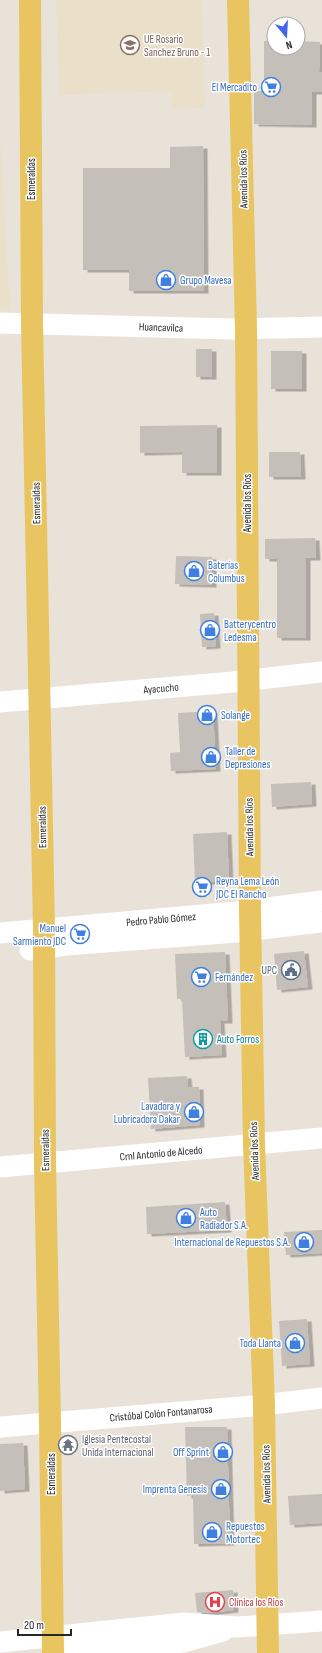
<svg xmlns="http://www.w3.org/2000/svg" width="322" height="1653" font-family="'Sofia Sans Condensed',sans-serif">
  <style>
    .education { fill: #eadfc9 }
    .building { fill: #c4bfb9; filter: url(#shadow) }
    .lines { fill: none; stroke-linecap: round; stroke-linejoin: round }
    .minor { stroke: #fff; stroke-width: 21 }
    .major { stroke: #e8c560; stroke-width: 22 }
    .labels { text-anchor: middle; stroke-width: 3; stroke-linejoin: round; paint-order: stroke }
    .education-label { font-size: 11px; fill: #785e54; stroke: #fff; text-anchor: start }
    .shop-label { font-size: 11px; fill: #366cbe; stroke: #fff; text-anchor: start }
    .street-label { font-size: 11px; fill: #272727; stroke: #fff }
    .service-label { font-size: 11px; fill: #4e5e75; stroke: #fff; text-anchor: end }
    .culture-label { font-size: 11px; fill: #0d838f; stroke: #fff; text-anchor: start }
    .worship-label { font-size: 11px; fill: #5b616d; stroke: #fff; text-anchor: start }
    .health-label { font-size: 11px; fill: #be3a42; stroke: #fff; text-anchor: start }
  </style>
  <defs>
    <filter id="shadow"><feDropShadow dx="4.5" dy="2.5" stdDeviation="0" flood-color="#0004"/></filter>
  </defs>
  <rect width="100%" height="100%" fill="#e9e2d9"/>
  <g class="education">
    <path d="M 56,0 L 201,0 L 205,108 L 172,109 L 171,91 L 59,95 Z"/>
    <path d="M 0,138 L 10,309 L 0,309 Z"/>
  </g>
  <g class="building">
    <path d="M 264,41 L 274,41 L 274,48 L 298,48 L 298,41 L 320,42 L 319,72 L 322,72 L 322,92 L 312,92 L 312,125 L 254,124 L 254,91 L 264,91 Z"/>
    <path d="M 203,146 L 204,291 L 129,291 L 129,270 L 83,270 L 83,168 L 170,168 L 170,147 Z"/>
    <rect x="196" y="349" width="16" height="28"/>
    <rect x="271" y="351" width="31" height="38"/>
    <path d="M 217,425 L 217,473 L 182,473 L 182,452 L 140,453 L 140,426 Z"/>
    <path d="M 269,452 L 300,452 L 301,477 L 269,477 Z"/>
    <path d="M 315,538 L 316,558 L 306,558 L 306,638 L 277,638 L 277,559 L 265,559 L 265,539 Z"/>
    <path d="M 176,556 L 212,557 L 212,585 L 175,584 Z"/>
    <path d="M 214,613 L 216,646 L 202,647 L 200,614 Z"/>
    <path d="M 213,711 L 216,769 L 171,771 L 170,753 L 180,752 L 178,713 Z"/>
    <path d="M 311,782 L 312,804 L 272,807 L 271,784 Z"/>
    <path d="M 227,832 L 229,881 L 195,883 L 193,834 Z"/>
    <path d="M 304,951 L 308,987 L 277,990 L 274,954 Z"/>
    <path d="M 225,952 L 228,1021 L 220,1021 L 222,1055 L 185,1057 L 182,999 L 177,999 L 175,954 Z"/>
    <path d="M 187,1076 L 188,1087 L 199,1087 L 200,1125 L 151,1129 L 148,1078 Z"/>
    <path d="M 225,1202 L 227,1230 L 147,1234 L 146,1207 Z"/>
    <path d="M 322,1230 L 322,1253 L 286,1255 L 284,1232 Z"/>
    <path d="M 307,1319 L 310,1364 L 282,1366 L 279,1321 Z"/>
    <path d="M 185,1427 L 227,1427 L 230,1543 L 194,1544 L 193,1495 L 187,1496 Z"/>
    <path d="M 23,1443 L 25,1489 L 0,1491 L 0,1444 Z"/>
    <path d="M 322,1494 L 322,1523 L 290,1525 L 288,1496 Z"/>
    <path d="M 233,1590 L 234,1610 L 208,1613 L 197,1612 L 195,1593 Z"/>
  </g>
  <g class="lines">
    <g class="minor">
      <path d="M 0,323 L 232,329 L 322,327"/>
      <path d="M 0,702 L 233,682 L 322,672"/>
      <path d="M 0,933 L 236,912 L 322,901"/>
      <path d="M 30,950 L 66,945 L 237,932 L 322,922"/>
      <path d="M 0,1167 L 322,1138"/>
      <path d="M 0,1427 L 264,1405 L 322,1398"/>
      <path d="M 0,1642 L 184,1623 L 237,1627 L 322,1621"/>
      <path d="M 61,1653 L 184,1642 L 223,1631"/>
    </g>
    <g class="major">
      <path d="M 30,0 L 32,323 L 44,928 L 45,1163 L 50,1423 L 53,1653"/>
      <path d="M 238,0 L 246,329 L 250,910 L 254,1145 L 264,1405 L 268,1653"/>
    </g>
  </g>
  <defs>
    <symbol id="school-ring" viewBox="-11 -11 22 22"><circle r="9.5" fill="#fff" stroke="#8d6e63" stroke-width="1.5"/><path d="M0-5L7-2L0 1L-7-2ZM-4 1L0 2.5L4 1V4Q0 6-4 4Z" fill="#8d6e63"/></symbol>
    <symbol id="supermarket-ring" viewBox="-11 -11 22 22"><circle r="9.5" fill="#fff" stroke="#3f7fe0" stroke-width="1.5"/><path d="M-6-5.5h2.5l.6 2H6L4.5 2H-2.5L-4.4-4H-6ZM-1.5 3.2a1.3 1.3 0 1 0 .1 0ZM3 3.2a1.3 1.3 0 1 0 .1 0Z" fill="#3f7fe0"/></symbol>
    <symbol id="shop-ring" viewBox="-11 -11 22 22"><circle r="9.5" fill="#fff" stroke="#3f7fe0" stroke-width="1.5"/><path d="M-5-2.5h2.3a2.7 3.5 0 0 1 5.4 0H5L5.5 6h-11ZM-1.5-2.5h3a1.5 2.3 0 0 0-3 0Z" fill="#3f7fe0"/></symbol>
    <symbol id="civic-ring" viewBox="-11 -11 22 22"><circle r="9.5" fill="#fff" stroke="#5c6f8a" stroke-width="1.5"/><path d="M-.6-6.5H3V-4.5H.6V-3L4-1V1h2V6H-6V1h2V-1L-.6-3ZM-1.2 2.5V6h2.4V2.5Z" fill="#5c6f8a"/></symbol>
    <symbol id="building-ring" viewBox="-11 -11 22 22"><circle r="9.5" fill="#fff" stroke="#0f9aa8" stroke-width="1.5"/><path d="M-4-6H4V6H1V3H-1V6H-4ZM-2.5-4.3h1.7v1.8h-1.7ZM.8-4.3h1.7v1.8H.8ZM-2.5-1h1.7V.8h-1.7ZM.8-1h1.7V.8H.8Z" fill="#0f9aa8"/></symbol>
    <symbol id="temple-ring" viewBox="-11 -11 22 22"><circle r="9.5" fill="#fff" stroke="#6b7280" stroke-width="1.5"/><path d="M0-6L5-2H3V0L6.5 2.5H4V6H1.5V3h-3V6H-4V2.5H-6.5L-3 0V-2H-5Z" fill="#6b7280"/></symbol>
    <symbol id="hospital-ring" viewBox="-11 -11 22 22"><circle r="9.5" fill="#fff" stroke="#e0444e" stroke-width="1.5"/><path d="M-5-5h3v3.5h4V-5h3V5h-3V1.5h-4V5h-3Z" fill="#e0444e"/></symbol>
  </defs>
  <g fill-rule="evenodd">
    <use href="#school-ring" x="119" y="34" width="22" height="22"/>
    <use href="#supermarket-ring" x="260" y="76" width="22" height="22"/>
    <use href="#shop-ring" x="155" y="269" width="22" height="22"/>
    <use href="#shop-ring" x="183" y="560" width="22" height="22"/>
    <use href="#shop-ring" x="199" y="619" width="22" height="22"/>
    <use href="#shop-ring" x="196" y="704" width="22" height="22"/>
    <use href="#shop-ring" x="200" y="746" width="22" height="22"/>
    <use href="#supermarket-ring" x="191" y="876" width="22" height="22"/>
    <use href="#supermarket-ring" x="69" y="923" width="22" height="22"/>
    <use href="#civic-ring" x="280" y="959" width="22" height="22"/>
    <use href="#supermarket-ring" x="190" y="966" width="22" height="22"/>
    <use href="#building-ring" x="192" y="1028" width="22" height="22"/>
    <use href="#shop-ring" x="183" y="1101" width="22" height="22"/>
    <use href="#shop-ring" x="175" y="1207" width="22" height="22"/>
    <use href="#shop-ring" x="293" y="1231" width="22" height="22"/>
    <use href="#shop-ring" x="284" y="1332" width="22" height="22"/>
    <use href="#temple-ring" x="57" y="1434" width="22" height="22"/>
    <use href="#shop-ring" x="212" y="1441" width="22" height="22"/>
    <use href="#shop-ring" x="210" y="1478" width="22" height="22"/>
    <use href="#shop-ring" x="201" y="1521" width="22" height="22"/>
    <use href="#hospital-ring" x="204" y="1591" width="22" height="22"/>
  </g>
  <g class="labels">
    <g class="education-label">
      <text x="144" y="43">UE Rosario<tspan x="144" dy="13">Sanchez Bruno - 1</tspan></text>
    </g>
    <g class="shop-label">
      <text x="257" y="91" text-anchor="end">El Mercadito</text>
      <text x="180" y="284">Grupo Mavesa</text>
      <text x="208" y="569">Baterías<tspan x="208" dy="13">Columbus</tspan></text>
      <text x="224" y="628">Batterycentro<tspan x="224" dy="13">Ledesma</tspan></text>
      <text x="221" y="719">Solange</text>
      <text x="225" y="755">Taller de<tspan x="225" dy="13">Depresiones</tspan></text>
      <text x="216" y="885">Reyna Lema León<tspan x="216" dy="13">JDC El Rancho</tspan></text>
      <text x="66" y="932" text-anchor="end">Manuel<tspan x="66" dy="13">Sarmiento JDC</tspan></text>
      <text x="215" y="981">Fernández</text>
      <text x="180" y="1110" text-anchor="end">Lavadora y<tspan x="180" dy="13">Lubricadora Dakar</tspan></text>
      <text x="200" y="1216">Auto<tspan x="200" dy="13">Radiador S.A.</tspan></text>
      <text x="290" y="1246" text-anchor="end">Internacional de Repuestos S.A.</text>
      <text x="281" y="1347" text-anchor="end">Toda Llanta</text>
      <text x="209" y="1456" text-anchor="end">Off Sprint</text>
      <text x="207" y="1493" text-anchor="end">Imprenta Genesis</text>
      <text x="226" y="1530">Repuestos<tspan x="226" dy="13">Motortec</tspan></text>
    </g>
    <g class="street-label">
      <text transform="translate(31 179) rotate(-90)" y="4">Esmeraldas</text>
      <text transform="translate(243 179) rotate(-91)" y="4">Avenida los Ríos</text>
      <text transform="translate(161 327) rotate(2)" y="4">Huancavilca</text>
      <text transform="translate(36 503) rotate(-91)" y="4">Esmeraldas</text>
      <text transform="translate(247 503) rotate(-90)" y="4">Avenida los Ríos</text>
      <text transform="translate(161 688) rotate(-5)" y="4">Ayacucho</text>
      <text transform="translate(42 827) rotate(-91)" y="4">Esmeraldas</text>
      <text transform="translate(249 827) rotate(-91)" y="4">Avenida los Ríos</text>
      <text transform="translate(161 919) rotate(-5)" y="4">Pedro Pablo Gómez</text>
      <text transform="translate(45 1150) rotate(-91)" y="4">Esmeraldas</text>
      <text transform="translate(254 1151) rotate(-92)" y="4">Avenida los Ríos</text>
      <text transform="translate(161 1153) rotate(-5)" y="4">Crnl Antonio de Alcedo</text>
      <text transform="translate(161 1413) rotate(-5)" y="4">Cristóbal Colón Fontanarosa</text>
      <text transform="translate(51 1474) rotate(-90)" y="4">Esmeraldas</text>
      <text transform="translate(266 1474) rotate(-91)" y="4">Avenida los Ríos</text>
    </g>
    <g class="service-label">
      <text x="277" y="974">UPC</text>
    </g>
    <g class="culture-label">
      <text x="217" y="1043">Auto Forros</text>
    </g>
    <g class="worship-label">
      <text x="82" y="1443">Iglesia Pentecostal<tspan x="82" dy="13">Unida Internacional</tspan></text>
    </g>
    <g class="health-label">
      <text x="229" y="1606">Clínica los Rios</text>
    </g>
  </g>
  <g transform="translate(286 36) rotate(162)"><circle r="19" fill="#ffffff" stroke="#a9a9a9"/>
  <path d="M0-3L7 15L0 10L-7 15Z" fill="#4165ef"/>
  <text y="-6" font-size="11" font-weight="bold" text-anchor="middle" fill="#272727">N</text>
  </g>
  <path d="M18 1629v6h53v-6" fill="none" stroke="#272727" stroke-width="2"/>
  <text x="24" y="1629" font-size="12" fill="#272727" stroke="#ffffff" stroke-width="3" paint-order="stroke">20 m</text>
</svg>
